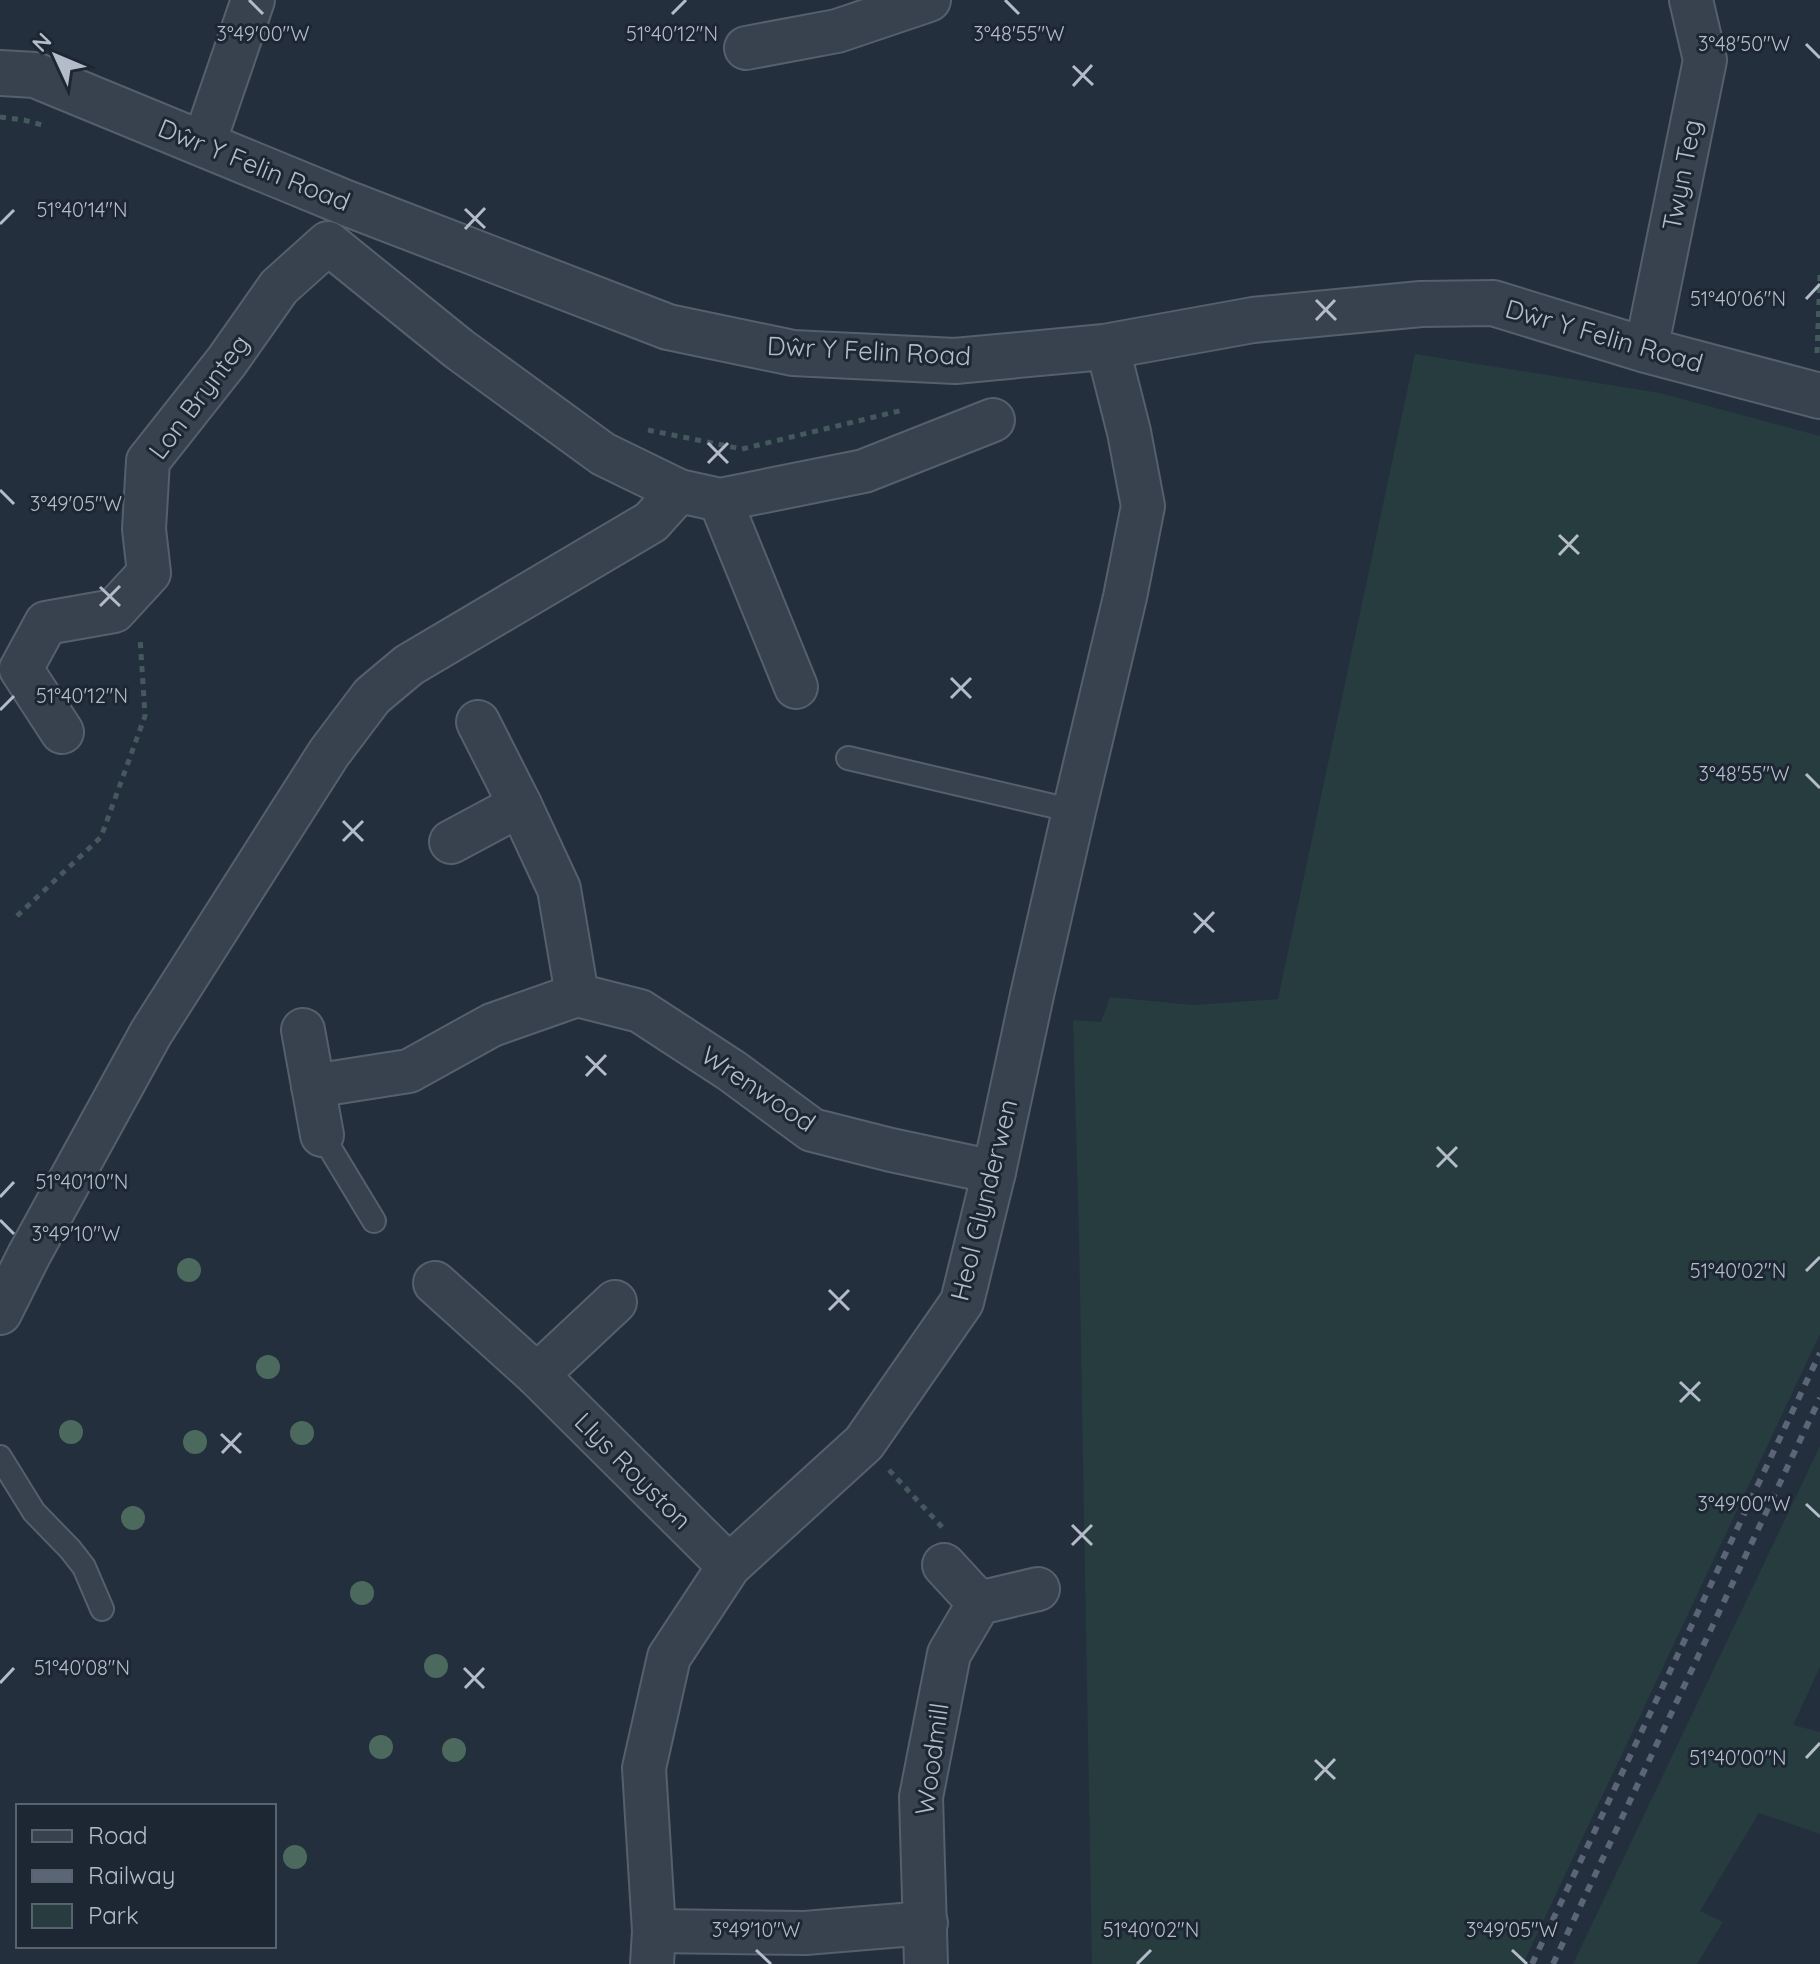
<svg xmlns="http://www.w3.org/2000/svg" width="1820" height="1964" font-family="Quicksand,sans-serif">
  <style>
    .green { fill: #263c3f }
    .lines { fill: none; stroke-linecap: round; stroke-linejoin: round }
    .service-casing { stroke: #565f6c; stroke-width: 26 }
    .minor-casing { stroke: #565f6c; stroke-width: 46 }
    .tertiary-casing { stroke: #565f6c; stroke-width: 48 }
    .path { stroke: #44595c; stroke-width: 5; stroke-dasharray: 6 6; stroke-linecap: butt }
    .service { stroke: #38414e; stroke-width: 22 }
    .minor { stroke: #38414e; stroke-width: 42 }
    .tertiary { stroke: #38414e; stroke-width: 44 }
    .rail { stroke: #5a6575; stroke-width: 6; stroke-dasharray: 8 8; stroke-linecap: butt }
    .tree { fill: #4b6a5d }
    .ticks { fill: none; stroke: #b4bcc9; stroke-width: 3 }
    .labels { text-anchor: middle; stroke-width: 6; stroke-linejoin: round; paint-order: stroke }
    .street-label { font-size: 26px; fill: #b4bcc9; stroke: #1d2633 }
    .ticks-label { font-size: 20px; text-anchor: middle; fill: #b4bcc9; stroke: #1d2633; stroke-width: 6; stroke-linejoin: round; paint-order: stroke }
  </style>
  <rect width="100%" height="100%" fill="#242f3e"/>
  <g class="green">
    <path d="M 1415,354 L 1660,393 L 1820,436 L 1820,1334 L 1523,1964 L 1092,1964 L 1079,1235 L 1073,1020 L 1101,1022 L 1110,997 L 1193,1005 L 1278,999 Z"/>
    <path d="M 1820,1446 L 1820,1667 L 1793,1725 L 1820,1732 L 1820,1834 L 1759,1813 L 1700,1911 L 1723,1922 L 1697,1964 L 1573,1964 Z"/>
  </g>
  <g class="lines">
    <defs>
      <g id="service">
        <path d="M 848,758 L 1074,811"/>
        <path d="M 322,1135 L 374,1221"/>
        <path d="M 0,1457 L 34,1512 L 70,1549 L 84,1567 L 102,1609"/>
      </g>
      <g id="minor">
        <path d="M 746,48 L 837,31 L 929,0"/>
        <path d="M 204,143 L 253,0"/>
        <path d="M 1646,350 L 1705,60 L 1691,0"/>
        <path d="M 720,500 L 796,687"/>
        <path d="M 478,722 L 520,805 L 559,889 L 577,995"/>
        <path d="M 62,732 L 21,669 L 46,623 L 114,611 L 149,573 L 144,529 L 148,461 L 227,361 L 279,287 L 328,243 L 459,349 L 603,454 L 679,491 L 720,500 L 864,471 L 993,420"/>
        <path d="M 451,842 L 520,805"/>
        <path d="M 303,1030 L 322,1135"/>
        <path d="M 313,1086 L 409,1071 L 492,1025 L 577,995 L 640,1011 L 732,1071 L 812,1130 L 891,1150 L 994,1172"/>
        <path d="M 435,1283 L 537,1375 L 729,1566"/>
        <path d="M 0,1313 L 29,1255 L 151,1033 L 329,753 L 372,696 L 409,665 L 651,522 L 679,491"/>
        <path d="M 537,1375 L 615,1302"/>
        <path d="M 944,1565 L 979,1603"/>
        <path d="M 654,1931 L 805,1933 L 926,1923"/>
        <path d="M 652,1964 L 654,1931 L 644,1768 L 669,1657 L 729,1566 L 864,1443 L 962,1302 L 994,1172 L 1032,995 L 1074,811 L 1125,597 L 1143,506 L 1129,432 L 1111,361 L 1104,347"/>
        <path d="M 926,1964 L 921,1797 L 949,1654 L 979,1603 L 1038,1589"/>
      </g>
      <path id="tertiary" d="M 0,73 L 35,75 L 346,203 L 668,327 L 793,353 L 955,361 L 1104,347 L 1253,320 L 1421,304 L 1493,303 L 1646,350 L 1820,396"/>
    </defs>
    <use href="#service" class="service-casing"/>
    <use href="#minor" class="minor-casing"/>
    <use href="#tertiary" class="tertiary-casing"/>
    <g class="path">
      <path d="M 0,117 L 24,120 L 42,125"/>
      <path d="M 1817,353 L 1820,275"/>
      <path d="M 648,430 L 742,449 L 903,410"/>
      <path d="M 17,916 L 101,837 L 145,716 L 140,637"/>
      <path d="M 889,1470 L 943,1528"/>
    </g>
    <use href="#service" class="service"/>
    <use href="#minor" class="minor"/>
    <use href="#tertiary" class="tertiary"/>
    <g class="rail">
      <path d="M 1532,1964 L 1820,1353"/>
      <path d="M 1553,1964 L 1820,1398"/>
    </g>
  </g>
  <g class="tree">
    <circle cx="189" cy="1270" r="12"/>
    <circle cx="268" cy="1367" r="12"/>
    <circle cx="71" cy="1432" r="12"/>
    <circle cx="302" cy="1433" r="12"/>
    <circle cx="195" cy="1442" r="12"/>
    <circle cx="133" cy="1518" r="12"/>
    <circle cx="362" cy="1593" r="12"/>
    <circle cx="436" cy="1666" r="12"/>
    <circle cx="381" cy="1747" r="12"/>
    <circle cx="454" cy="1750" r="12"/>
    <circle cx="295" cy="1857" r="12"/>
  </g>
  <path class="ticks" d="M 249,0 L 263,14M 1005,0 L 1019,14M 672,14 L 686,0M 1806,44 L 1820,58M 1073,66 L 1093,85M 1073,86 L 1092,65M 465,209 L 485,228M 0,224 L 14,210M 465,229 L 485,208M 1806,299 L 1820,284M 1316,300 L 1336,320M 1316,320 L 1335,300M 708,443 L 728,463M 708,463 L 728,443M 0,490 L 14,504M 1559,535 L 1579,554M 1559,555 L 1578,535M 100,587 L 120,606M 100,606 L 120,586M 951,678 L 971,698M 951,698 L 971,678M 0,710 L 14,696M 1806,774 L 1820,788M 343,821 L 363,841M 343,841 L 363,821M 1194,913 L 1214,932M 1194,933 L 1214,912M 586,1056 L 606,1075M 586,1076 L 606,1055M 1437,1147 L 1457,1167M 1437,1167 L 1457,1147M 0,1197 L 14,1182M 0,1220 L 14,1234M 1806,1271 L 1820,1257M 829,1290 L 849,1310M 829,1310 L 849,1290M 1680,1382 L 1700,1401M 1680,1402 L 1700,1382M 221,1434 L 241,1453M 222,1453 L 241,1433M 1806,1504 L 1820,1517M 1072,1525 L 1092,1545M 1072,1545 L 1092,1525M 464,1668 L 484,1688M 0,1683 L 14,1668M 465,1688 L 484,1668M 1806,1758 L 1820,1743M 1315,1760 L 1335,1779M 1315,1780 L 1335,1759M 756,1950 L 771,1964M 1512,1950 L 1527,1964M 1137,1964 L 1151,1950"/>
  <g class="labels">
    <g class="street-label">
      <text transform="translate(254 165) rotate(22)" y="9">Dŵr Y Felin Road</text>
      <text transform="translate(1682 175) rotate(-79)" y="9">Twyn Teg</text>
      <text transform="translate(1604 336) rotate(16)" y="9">Dŵr Y Felin Road</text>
      <text transform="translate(869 351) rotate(3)" y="9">Dŵr Y Felin Road</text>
      <text transform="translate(199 397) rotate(-53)" y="9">Lon Brynteg</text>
      <text transform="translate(758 1089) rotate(34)" y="9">Wrenwood</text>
      <text transform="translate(984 1200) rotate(-76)" y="9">Heol Glynderwen</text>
      <text transform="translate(633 1471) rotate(45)" y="9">Llys Royston</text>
      <text transform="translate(932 1759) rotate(-82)" y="9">Woodmill</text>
    </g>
  </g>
  <g class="ticks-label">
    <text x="263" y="41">3°49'00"W</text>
    <text x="1019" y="41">3°48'55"W</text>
    <text x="672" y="41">51°40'12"N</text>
    <text x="1744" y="51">3°48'50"W</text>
    <text x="82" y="217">51°40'14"N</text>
    <text x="1738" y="306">51°40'06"N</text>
    <text x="76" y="511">3°49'05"W</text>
    <text x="82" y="703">51°40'12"N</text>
    <text x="1744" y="781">3°48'55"W</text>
    <text x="82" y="1189">51°40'10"N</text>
    <text x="76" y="1241">3°49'10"W</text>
    <text x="1738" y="1278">51°40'02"N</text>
    <text x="1744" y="1511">3°49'00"W</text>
    <text x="82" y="1675">51°40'08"N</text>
    <text x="1738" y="1765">51°40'00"N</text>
    <text x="1151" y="1937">51°40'02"N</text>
    <text x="756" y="1937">3°49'10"W</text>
    <text x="1512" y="1937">3°49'05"W</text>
  </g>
  <rect x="16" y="1804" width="260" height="144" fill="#1d2633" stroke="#59626f" stroke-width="2"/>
  <rect x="32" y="1830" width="40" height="12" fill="#38414e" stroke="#59626f" stroke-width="2"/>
  <text x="88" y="1844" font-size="24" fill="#b4bcc9">Road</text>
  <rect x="32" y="1870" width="40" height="12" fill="#5a6575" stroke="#59626f" stroke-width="2"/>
  <text x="88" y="1884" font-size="24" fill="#b4bcc9">Railway</text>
  <rect x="32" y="1904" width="40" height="24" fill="#263c3f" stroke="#59626f" stroke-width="2"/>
  <text x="88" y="1924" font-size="24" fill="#b4bcc9">Park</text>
  <g transform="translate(56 56) rotate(314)" stroke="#1d2633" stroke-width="6" paint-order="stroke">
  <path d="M0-6L14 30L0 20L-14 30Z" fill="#b4bcc9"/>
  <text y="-12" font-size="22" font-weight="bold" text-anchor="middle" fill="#b4bcc9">N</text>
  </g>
</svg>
